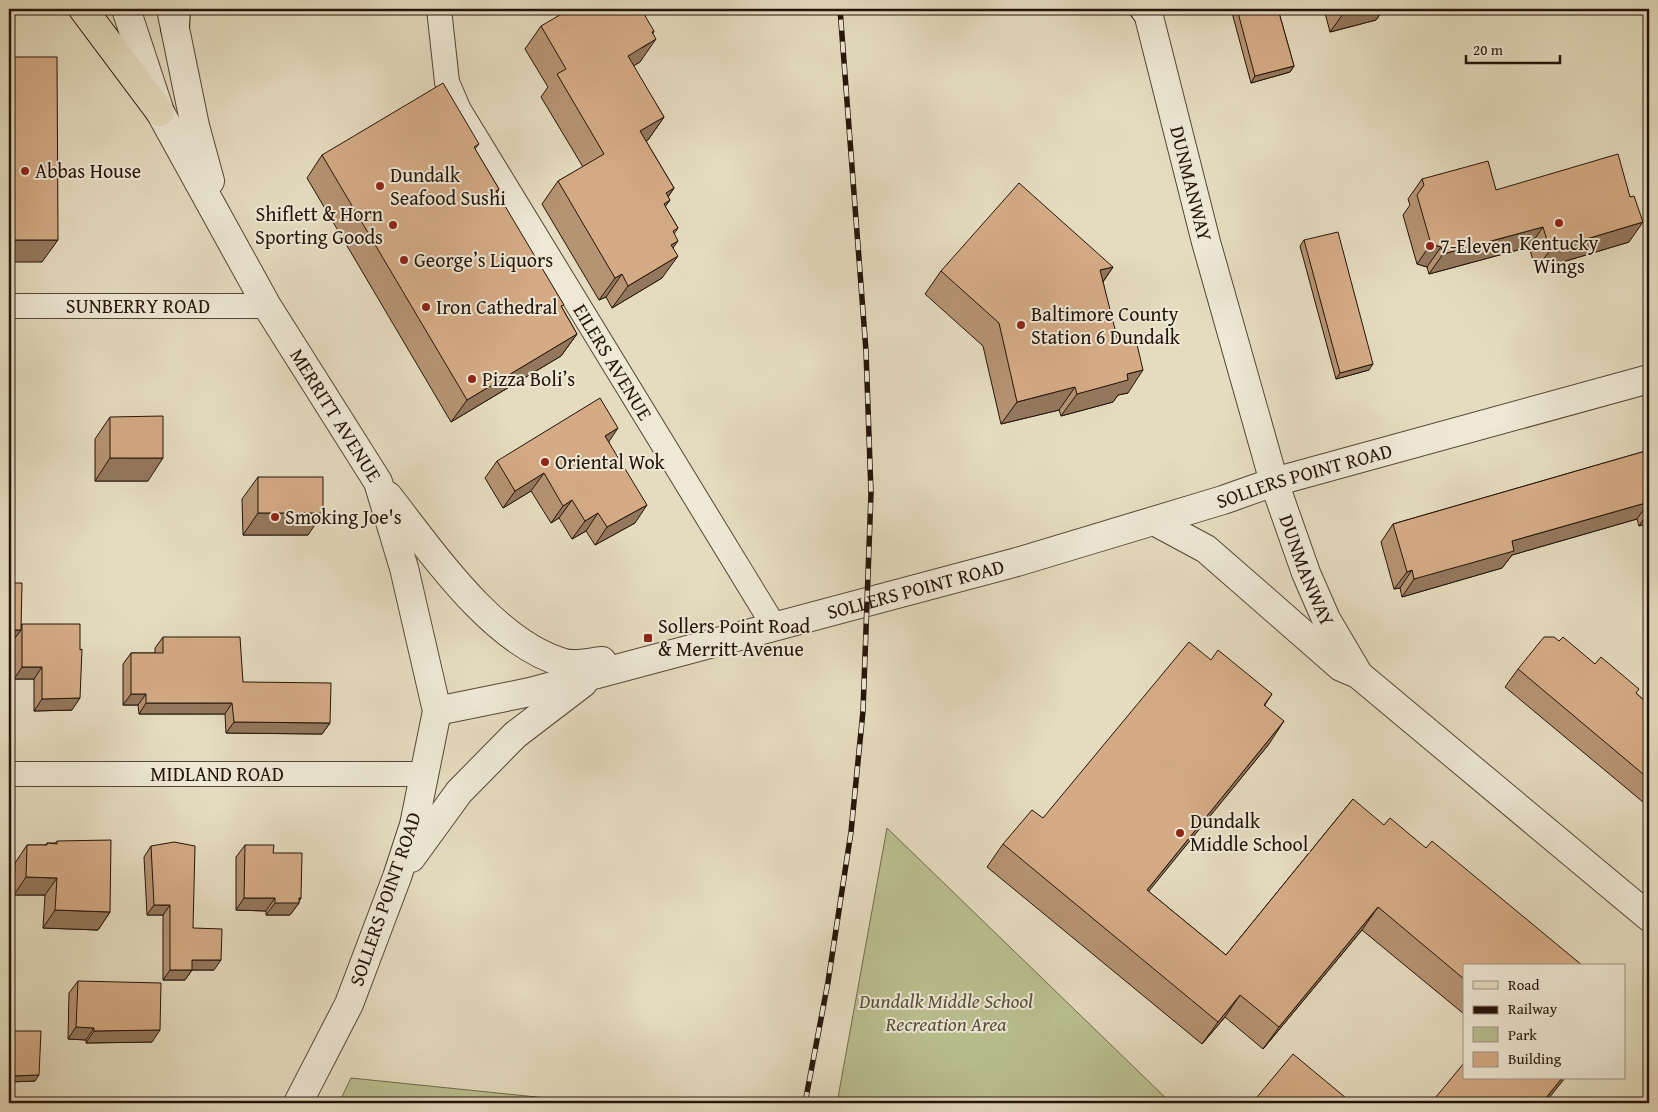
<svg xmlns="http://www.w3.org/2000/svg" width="1658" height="1112" font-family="'Gentium Book Plus',serif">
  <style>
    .green { fill: #babf8f; stroke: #6f6a4c }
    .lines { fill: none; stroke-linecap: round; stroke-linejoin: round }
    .minor-casing { stroke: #544637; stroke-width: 26 }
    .tertiary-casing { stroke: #544637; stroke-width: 30 }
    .secondary-casing { stroke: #24140a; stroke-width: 30 }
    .primary-casing { stroke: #24140a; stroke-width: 30 }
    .minor { stroke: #eee8d5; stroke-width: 24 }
    .tertiary { stroke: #eee8d5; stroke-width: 28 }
    .secondary { stroke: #eee8d5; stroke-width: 28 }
    .primary { stroke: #e5dcbf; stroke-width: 28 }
    .rail-casing { stroke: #24140a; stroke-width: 5.5 }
    .rail { stroke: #eee8d5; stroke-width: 4; stroke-dasharray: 11; stroke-linecap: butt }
    .wall { fill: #b69372; stroke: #24140a }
    .shaded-wall { fill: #94785d; stroke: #24140a }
    .building { fill: #d4ab85; stroke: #24140a }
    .poi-dot { fill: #8f2418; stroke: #eee8d5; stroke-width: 2 }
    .labels { text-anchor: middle; stroke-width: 4; stroke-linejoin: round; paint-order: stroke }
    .poi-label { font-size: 20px; fill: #24140a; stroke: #eee8d5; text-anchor: start }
    .street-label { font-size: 20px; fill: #24140a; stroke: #eee8d5 }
    .park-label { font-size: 20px; font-style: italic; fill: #585039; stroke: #eee8d5 }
  </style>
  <rect width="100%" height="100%" fill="#e5dcbf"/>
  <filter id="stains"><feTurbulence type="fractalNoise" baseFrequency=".004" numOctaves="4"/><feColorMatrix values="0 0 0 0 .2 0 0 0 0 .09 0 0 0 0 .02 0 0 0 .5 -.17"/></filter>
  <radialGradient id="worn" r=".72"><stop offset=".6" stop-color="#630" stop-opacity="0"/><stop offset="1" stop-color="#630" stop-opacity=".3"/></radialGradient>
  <g class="green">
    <path d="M 887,828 L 1171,1103 L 837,1103 Z"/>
    <path d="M 351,1078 L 595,1103 L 339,1103 Z"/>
  </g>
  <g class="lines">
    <defs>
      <g id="minor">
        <path id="s1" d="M 439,9 L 447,82 L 459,110 L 774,626"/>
        <path id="s2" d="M 9,306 L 267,306"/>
        <path id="s3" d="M 9,774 L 423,774"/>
      </g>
      <g id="tertiary">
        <path id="s4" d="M 126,9 L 160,112 L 267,306 L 378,482 L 404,568 L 437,711 L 414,825 L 397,877 L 349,1004 L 298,1103"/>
        <path d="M 171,9 L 195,126 L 210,181"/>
        <path id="s5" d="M 1147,9 L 1206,242 L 1274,482 L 1306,573 L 1326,619 L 1359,675 L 1649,917"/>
        <path d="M 388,496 C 432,552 493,643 564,663 C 575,666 591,662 602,661"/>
        <path d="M 1154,521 L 1206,549 L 1341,667 L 1355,673"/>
        <path id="s6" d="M 437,711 L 530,692 L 1017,562 L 1223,500 L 1274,482 L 1649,379"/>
        <path d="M 411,858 L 459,792 L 515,735 L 583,683"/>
      </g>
      <g id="secondary">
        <path d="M 1144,9 L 1148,14"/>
        <path d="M 175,28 L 176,9"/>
      </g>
      <path id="primary" d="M 83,9 L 160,112"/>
    </defs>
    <use href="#minor" class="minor-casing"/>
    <use href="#tertiary" class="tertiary-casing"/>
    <use href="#secondary" class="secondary-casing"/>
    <use href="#primary" class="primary-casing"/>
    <use href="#minor" class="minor"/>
    <use href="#tertiary" class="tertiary"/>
    <use href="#secondary" class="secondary"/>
    <use href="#primary" class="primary"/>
    <defs>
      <path id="rail" d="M 805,1103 L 828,982 L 851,832 L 863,711 L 871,493 L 866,351 L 840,9"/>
    </defs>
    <use href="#rail" class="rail-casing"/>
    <use href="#rail" class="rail"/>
  </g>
  <g class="wall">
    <path d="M 1231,9 L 1278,9 L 1294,66 L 1290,72 L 1251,83 Z"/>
    <path d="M 1324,9 L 1384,9 L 1376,20 L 1330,32 Z"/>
    <path d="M 541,26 L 654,31 L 640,62 L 633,66 L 664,117 L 648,140 L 646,141 L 674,188 L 668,197 L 670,200 L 665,206 L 678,228 L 674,234 L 673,248 L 662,278 L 612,308 L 606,297 L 599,300 L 542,204 L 558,181 L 583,167 L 541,97 L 548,87 L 525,49 Z"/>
    <path d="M 479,144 L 475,149 L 499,189 L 497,193 L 577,334 L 561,356 L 451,422 L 307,178 L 322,155 Z"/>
    <path d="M 1422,179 L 1496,190 L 1629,242 L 1536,270 L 1529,247 L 1429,274 L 1427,267 L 1417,264 L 1403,215 L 1410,205 L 1408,199 Z"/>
    <path d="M 1304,240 L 1369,370 L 1336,379 L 1300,246 Z"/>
    <path d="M 1113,267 L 1103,282 L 1128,393 L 1118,395 L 1113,402 L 1061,416 L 1059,410 L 1001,424 L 983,346 L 925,294 L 941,271 Z"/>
    <path d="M 110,417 L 148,481 L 95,481 L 95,439 Z"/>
    <path d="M 609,442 L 635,523 L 595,545 L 586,531 L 572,539 L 559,518 L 551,523 L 531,491 L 503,508 L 485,478 L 497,461 Z"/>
    <path d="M 1649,450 L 1649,523 L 1639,526 L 1637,519 L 1512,555 L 1502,568 L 1402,597 L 1400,588 L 1394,589 L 1381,542 L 1393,524 Z"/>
    <path d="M 258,477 L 308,535 L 243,535 L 242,499 Z"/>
    <path d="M 22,624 L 72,710 L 34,711 L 34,679 L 14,679 L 14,639 L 12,642 Z"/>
    <path d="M 163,637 L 243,682 L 330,723 L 322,734 L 226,733 L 225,714 L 139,714 L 138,705 L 123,705 L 123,664 L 131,653 L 155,653 L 155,648 Z"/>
    <path d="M 1559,641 L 1595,664 L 1636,693 L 1649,705 L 1649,807 L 1505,687 L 1518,669 Z"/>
    <path d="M 1211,660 L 1272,694 L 1265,705 L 1269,744 L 1148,891 L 1226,955 L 1353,799 L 1464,966 L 1464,1014 L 1362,930 L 1263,1049 L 1225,1017 L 1202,1044 L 987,867 L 1003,844 L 1043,818 Z"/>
    <path d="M 57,841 L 110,912 L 98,930 L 43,928 L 45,895 L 14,895 L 15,863 L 27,845 L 45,845 L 47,843 L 55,843 Z"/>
    <path d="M 245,845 L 273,853 L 301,898 L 299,901 L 299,903 L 290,915 L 266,915 L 266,911 L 236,910 L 236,857 Z"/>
    <path d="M 151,846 L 193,928 L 214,970 L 192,970 L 185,980 L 163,980 L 163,915 L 147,915 L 144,857 Z"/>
    <path d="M 78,981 L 152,1042 L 86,1043 L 86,1040 L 68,1039 L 69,993 Z"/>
    <path d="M 9,1031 L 35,1081 L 9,1082 Z"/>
  </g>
  <g class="shaded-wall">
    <path d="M 1363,9 L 1384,9 L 1376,20 L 1330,32 L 1343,14 Z"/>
    <path d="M 654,31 L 642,48 L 656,39 L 640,62 L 612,79 L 628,56 Z"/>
    <path d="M 1294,66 L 1290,72 L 1251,83 L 1255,76 Z"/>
    <path d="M 664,117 L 648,140 L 624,153 L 640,131 Z"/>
    <path d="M 674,188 L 658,211 L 666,193 Z"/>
    <path d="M 670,200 L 654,222 L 664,204 Z"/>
    <path d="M 1643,222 L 1629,242 L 1536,270 L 1550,250 Z"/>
    <path d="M 1543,227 L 1529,247 L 1429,274 L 1443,254 Z"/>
    <path d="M 9,240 L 58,240 L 42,262 L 9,262 Z"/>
    <path d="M 678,241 L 662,263 L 671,245 Z"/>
    <path d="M 1431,244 L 1441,247 L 1427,267 L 1417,264 Z"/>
    <path d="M 678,256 L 662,278 L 612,308 L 628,286 Z"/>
    <path d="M 1113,267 L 1097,290 L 1100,270 Z"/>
    <path d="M 622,274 L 606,297 L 599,300 L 615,278 Z"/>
    <path d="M 577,334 L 561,356 L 451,422 L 467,400 Z"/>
    <path d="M 1373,364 L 1369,370 L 1336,379 L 1340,373 Z"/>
    <path d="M 1143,370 L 1128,393 L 1118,395 L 1113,402 L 1061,416 L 1077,394 L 1127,374 Z"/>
    <path d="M 1075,387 L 1059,410 L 1001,424 L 1017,402 Z"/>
    <path d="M 618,428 L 606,446 L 605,436 Z"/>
    <path d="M 110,458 L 163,458 L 148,481 L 95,481 Z"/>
    <path d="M 544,473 L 531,491 L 503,508 L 515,491 Z"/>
    <path d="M 572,500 L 559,518 L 551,523 L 563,506 Z"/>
    <path d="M 1649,502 L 1637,519 L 1512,555 L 1502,568 L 1402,597 L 1414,579 L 1512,541 Z"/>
    <path d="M 647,505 L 635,523 L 595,545 L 607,527 Z"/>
    <path d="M 1649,511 L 1649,523 L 1639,526 Z"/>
    <path d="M 258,513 L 323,513 L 308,535 L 243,535 Z"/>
    <path d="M 598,513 L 586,531 L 572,539 L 585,521 Z"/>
    <path d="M 1412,570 L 1400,588 L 1394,589 L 1407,572 Z"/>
    <path d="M 9,630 L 21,630 L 12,642 L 9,642 Z"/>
    <path d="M 22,667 L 42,667 L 34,679 L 14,679 Z"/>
    <path d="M 131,694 L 146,694 L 138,705 L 123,705 Z"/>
    <path d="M 80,698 L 72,710 L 34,711 L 42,699 Z"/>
    <path d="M 146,703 L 232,703 L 225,714 L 139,714 Z"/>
    <path d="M 1284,721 L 1269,744 L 1131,913 L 1147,890 Z"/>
    <path d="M 234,722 L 330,723 L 322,734 L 226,733 Z"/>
    <path d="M 26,877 L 57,878 L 45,895 L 14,895 Z"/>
    <path d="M 244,898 L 275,898 L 266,911 L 236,910 Z"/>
    <path d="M 301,898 L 298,903 L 299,903 L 290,915 L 266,915 L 275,903 Z"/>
    <path d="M 154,905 L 170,905 L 163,915 L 147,915 Z"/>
    <path d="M 1378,907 L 1362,930 L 1263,1049 L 1279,1027 Z"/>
    <path d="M 55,910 L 110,912 L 98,930 L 43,928 Z"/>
    <path d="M 192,960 L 221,960 L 214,970 L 185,970 Z"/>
    <path d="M 170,970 L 192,970 L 185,980 L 163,980 Z"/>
    <path d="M 1240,995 L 1225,1017 L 1202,1044 L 1218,1022 Z"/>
    <path d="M 76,1027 L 94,1028 L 86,1040 L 68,1039 Z"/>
    <path d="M 160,1030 L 152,1042 L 86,1043 L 94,1031 Z"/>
    <path d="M 39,1075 L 35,1081 L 9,1082 L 9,1079 L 11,1076 Z"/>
    <path d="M 1562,1078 L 1565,1078 L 1545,1103 L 1542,1103 Z"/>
  </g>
  <g class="building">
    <path d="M 570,9 L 641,9 L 654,31 L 652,32 L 656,39 L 628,56 L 664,117 L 640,131 L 674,188 L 666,193 L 670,200 L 664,204 L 678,228 L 673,231 L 678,241 L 671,245 L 678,256 L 628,286 L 622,274 L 615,278 L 558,181 L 604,154 L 557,74 L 566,69 L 541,26 Z"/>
    <path d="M 1237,9 L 1278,9 L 1294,66 L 1255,76 Z"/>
    <path d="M 1341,9 L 1363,9 L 1343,14 Z"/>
    <path d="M 9,57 L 57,57 L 58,240 L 9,240 Z"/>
    <path d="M 443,83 L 479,144 L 474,147 L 499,189 L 496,191 L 564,305 L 561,306 L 577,334 L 467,400 L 322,155 Z"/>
    <path d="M 1618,154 L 1630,197 L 1634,196 L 1643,222 L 1550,250 L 1543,227 L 1443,254 L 1441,247 L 1431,244 L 1417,195 L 1424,185 L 1422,179 L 1488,161 L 1496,190 Z"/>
    <path d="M 1019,183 L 1113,267 L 1100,270 L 1118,341 L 1135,336 L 1143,370 L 1127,374 L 1128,380 L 1077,394 L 1075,387 L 1017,402 L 999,323 L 941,271 Z"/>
    <path d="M 1338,232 L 1373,364 L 1340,373 L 1304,240 Z"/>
    <path d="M 600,398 L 618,428 L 605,436 L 647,505 L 607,527 L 598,513 L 585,521 L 572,500 L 563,506 L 544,473 L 515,491 L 497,461 Z"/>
    <path d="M 163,416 L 163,458 L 110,458 L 110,417 Z"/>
    <path d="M 1649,450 L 1649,502 L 1512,541 L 1514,551 L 1414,579 L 1412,570 L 1407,572 L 1393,524 Z"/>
    <rect x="258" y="477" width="65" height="36"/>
    <path d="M 9,583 L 22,583 L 21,630 L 9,630 Z"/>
    <path d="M 22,624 L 80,624 L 80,650 L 82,649 L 80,698 L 42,699 L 42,667 L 22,667 Z"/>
    <path d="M 163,637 L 240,637 L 243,682 L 331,683 L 330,723 L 234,722 L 232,703 L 146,703 L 146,694 L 131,694 L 131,653 L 163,653 Z"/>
    <path d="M 1544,637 L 1554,637 L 1559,641 L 1563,637 L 1595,664 L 1601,657 L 1639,689 L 1636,693 L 1649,705 L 1649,779 L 1518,669 Z"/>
    <path d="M 1189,642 L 1211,660 L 1218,650 L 1272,694 L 1264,705 L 1284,721 L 1147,890 L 1226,955 L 1353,799 L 1384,825 L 1390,818 L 1426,848 L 1432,841 L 1583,966 L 1464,966 L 1464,979 L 1378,907 L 1279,1027 L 1240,995 L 1218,1022 L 1003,844 L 1032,810 L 1043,818 Z"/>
    <path d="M 111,840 L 110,912 L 55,910 L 57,878 L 26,877 L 27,845 L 47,845 L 47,843 L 57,844 L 57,841 Z"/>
    <path d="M 174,842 L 195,846 L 193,928 L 222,929 L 221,960 L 192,960 L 192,970 L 170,970 L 170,905 L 154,905 L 151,846 Z"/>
    <path d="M 245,845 L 274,845 L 273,853 L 302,853 L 301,898 L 299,898 L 299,903 L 275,903 L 275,898 L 244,898 Z"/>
    <path d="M 78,981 L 161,983 L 160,1030 L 94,1031 L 94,1028 L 76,1027 Z"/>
    <path d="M 9,1031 L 41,1031 L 39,1075 L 11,1076 Z"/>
    <path d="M 1293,1054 L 1352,1103 L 1252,1103 Z"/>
    <path d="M 1464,1063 L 1464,1078 L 1562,1078 L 1542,1103 L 1431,1103 Z"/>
  </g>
  <g class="poi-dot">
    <circle cx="25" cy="171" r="5"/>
    <circle cx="380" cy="186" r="5"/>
    <circle cx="1559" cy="223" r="5"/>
    <circle cx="393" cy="225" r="5"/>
    <circle cx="1430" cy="246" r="5"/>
    <circle cx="404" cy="260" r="5"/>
    <circle cx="426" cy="307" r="5"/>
    <circle cx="1021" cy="325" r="5"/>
    <circle cx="472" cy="379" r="5"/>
    <circle cx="545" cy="462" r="5"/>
    <circle cx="275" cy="517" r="5"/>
    <rect x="643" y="633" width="10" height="10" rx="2.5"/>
    <circle cx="1180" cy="833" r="5"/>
  </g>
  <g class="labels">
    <g class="poi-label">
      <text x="35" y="178">Abbas House</text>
      <text x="390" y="182">Dundalk<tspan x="390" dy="23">Seafood Sushi</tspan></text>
      <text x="383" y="221" text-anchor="end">Shiflett &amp; Horn<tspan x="383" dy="23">Sporting Goods</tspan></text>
      <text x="1559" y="250" text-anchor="middle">Kentucky<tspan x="1559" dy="23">Wings</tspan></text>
      <text x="1440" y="253">7-Eleven</text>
      <text x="414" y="267">George’s Liquors</text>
      <text x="436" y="314">Iron Cathedral</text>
      <text x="1031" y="321">Baltimore County<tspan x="1031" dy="23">Station 6 Dundalk</tspan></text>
      <text x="482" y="386">Pizza Boli’s</text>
      <text x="555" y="469">Oriental Wok</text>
      <text x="285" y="524">Smoking Joe's</text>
      <text x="658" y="633">Sollers Point Road<tspan x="658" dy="23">&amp; Merritt Avenue</tspan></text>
      <text x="1190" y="828">Dundalk<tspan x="1190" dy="23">Middle School</tspan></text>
    </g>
    <g class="street-label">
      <text dy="7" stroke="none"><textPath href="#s5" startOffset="180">DUNMANWAY</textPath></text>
      <text dy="7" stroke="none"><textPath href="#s2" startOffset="129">SUNBERRY ROAD</textPath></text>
      <text dy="7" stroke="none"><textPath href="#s1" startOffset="399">EILERS AVENUE</textPath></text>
      <text dy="7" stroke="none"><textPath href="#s4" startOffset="459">MERRITT AVENUE</textPath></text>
      <text dy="7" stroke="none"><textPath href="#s6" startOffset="899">SOLLERS POINT ROAD</textPath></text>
      <text dy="7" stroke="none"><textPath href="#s5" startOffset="584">DUNMANWAY</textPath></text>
      <text dy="7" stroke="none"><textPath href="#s6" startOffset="494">SOLLERS POINT ROAD</textPath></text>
      <text dy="7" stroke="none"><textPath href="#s3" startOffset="208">MIDLAND ROAD</textPath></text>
      <text transform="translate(385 899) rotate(-71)" y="7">SOLLERS POINT ROAD</text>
    </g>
    <g class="park-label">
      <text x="946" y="1008">Dundalk Middle School<tspan x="946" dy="23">Recreation Area</tspan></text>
    </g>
  </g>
  <rect width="1658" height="1112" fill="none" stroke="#e5dcbf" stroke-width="30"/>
  <rect x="10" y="10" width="1638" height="1092" fill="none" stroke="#24140a" stroke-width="2.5"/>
  <rect x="15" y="15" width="1628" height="1082" fill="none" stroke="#24140a"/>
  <rect x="1463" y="964" width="162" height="115" fill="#eee8d5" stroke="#9d9384"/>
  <rect x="1473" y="981" width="25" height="8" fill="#e5dcbf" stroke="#9d9384"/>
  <text x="1508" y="990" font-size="15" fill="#24140a">Road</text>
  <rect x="1473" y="1006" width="25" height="8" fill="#24140a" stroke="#9d9384"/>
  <text x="1508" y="1014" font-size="15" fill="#24140a">Railway</text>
  <rect x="1473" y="1027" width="25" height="15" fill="#babf8f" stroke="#9d9384"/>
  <text x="1508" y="1040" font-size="15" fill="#24140a">Park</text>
  <rect x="1473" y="1052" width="25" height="15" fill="#d4ab85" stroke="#9d9384"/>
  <text x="1508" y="1064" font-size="15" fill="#24140a">Building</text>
  <path d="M1466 55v8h94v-8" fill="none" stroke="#24140a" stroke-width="2.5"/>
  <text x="1473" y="55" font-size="15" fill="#24140a" stroke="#eee8d5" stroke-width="4" paint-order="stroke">20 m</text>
  <rect width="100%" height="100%" filter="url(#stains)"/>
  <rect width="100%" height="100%" fill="url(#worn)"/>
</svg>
